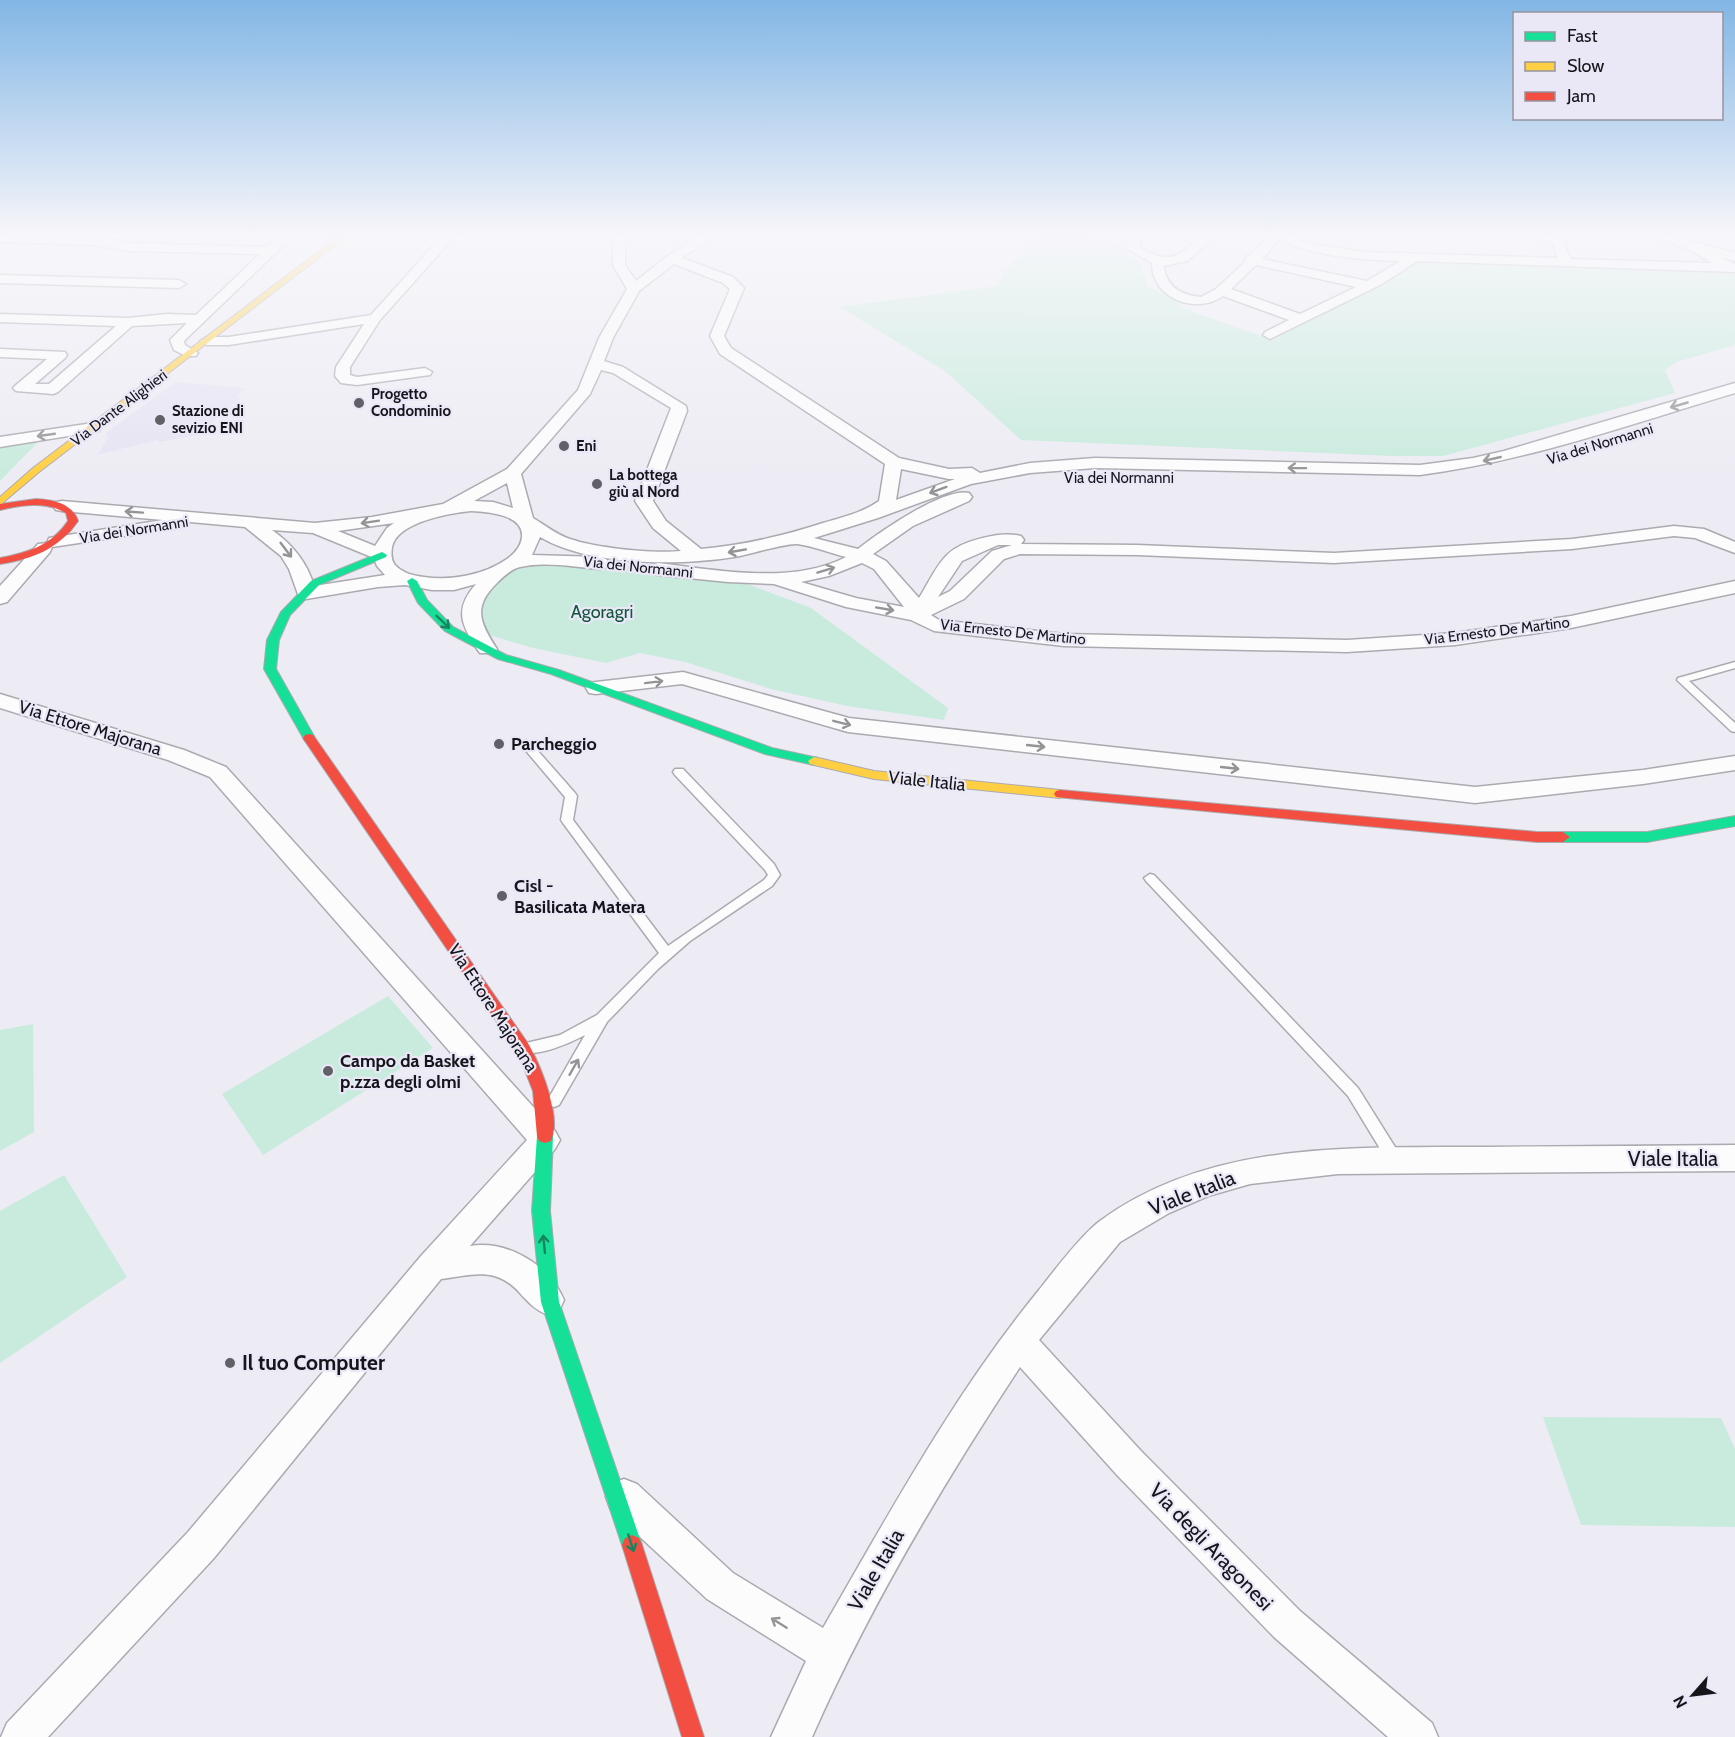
<svg xmlns="http://www.w3.org/2000/svg" width="1735" height="1737" font-family="Cabin,sans-serif">
  <style>
    .built { fill: #e6e3f3 }
    .green { fill: #c8ebdd }
    .lines { fill: none; stroke-linecap: round; stroke-linejoin: round }
    .lane-casing { stroke: #abaab0; stroke-width: 3 }
    .street-casing { stroke: #abaab0; stroke-width: 3 }
    .fast-casing { stroke: #abaab0; stroke-width: 2 }
    .slow-casing { stroke: #abaab0; stroke-width: 2 }
    .jam-casing { stroke: #abaab0; stroke-width: 2 }
    .lane { fill: #fcfcfd; fill-rule: evenodd }
    .street { fill: #fcfcfd; fill-rule: evenodd }
    .fast { fill: #16e098; fill-rule: evenodd }
    .slow { fill: #ffcf43; fill-rule: evenodd }
    .jam { fill: #f24e42; fill-rule: evenodd }
    .oneway { stroke: #949497 }
    .oneway2 { stroke: #16855f }
    .poi-dot { fill: #616066; stroke: #eae8f7; stroke-width: 2 }
    .labels { text-anchor: middle; stroke-width: 4.5; stroke-linejoin: round; paint-order: stroke }
    .far-poi-label { font-size: 15px; font-weight: bold; fill: #16151a; stroke: #eae8f7; text-anchor: start }
    .far-street-label { font-size: 15px; fill: #16151a; stroke: #eae8f7 }
    .park-label { font-size: 18px; fill: #12563c; stroke: #eae8f7 }
    .street-label { font-size: 18px; fill: #16151a; stroke: #eae8f7 }
    .poi-label { font-size: 18px; font-weight: bold; fill: #16151a; stroke: #eae8f7; text-anchor: start }
    .near-street-label { font-size: 21px; fill: #16151a; stroke: #eae8f7 }
    .near-poi-label { font-size: 21px; font-weight: bold; fill: #16151a; stroke: #eae8f7; text-anchor: start }
  </style>
  <rect width="100%" height="100%" fill="#edecf4"/>
  <path class="built" d="M 176,382 L 245,388 L 237,397 L 240,398 L 197,435 L 159,442 L 158,440 L 97,455 L 108,439 L 106,433 Z"/>
  <g class="green">
    <path d="M 1038,236 L 1081,236 L 1122,245 L 1124,251 L 1139,260 L 1148,287 L 1184,303 L 1179,307 L 1273,340 L 1419,262 L 1735,273 L 1735,345 L 1676,362 L 1665,370 L 1675,393 L 1443,456 L 1392,456 L 1021,440 L 946,372 L 840,307 L 998,286 L 1005,271 Z"/>
    <path d="M 38,442 L 0,481 L 0,448 Z"/>
    <path d="M 515,562 L 589,562 L 724,575 L 811,608 L 948,708 L 944,720 L 847,706 L 771,689 L 685,662 L 640,653 L 606,663 L 533,648 L 475,631 L 479,590 Z"/>
    <path d="M 388,996 L 433,1048 L 263,1155 L 222,1094 Z"/>
    <path d="M 33,1024 L 34,1132 L 0,1151 L 0,1030 Z"/>
    <path d="M 64,1175 L 127,1277 L 0,1363 L 0,1211 Z"/>
    <path d="M 1543,1417 L 1721,1418 L 1735,1449 L 1735,1527 L 1581,1525 Z"/>
  </g>
  <g class="lines">
    <defs>
      <g id="lane">
        <path d="M 1735,662 L 1735,668 L 1689,681 L 1735,723 L 1735,732 L 1731,731 L 1677,680 L 1678,678 Z"/>
        <path d="M 526,740 L 530,742 L 575,793 L 577,796 L 573,820 L 668,946 L 764,880 L 768,875 L 765,870 L 675,775 L 673,772 L 675,769 L 683,769 L 774,864 L 780,875 L 772,886 L 690,941 L 658,969 L 607,1022 L 559,1105 L 554,1107 L 549,1105 L 547,1101 L 585,1035 C 570,1043 538,1057 522,1052 L 520,1048 L 522,1044 L 560,1035 L 597,1015 L 659,953 L 563,823 L 561,820 L 565,797 L 522,746 L 521,744 L 522,742 Z"/>
        <path d="M 1150,874 L 1154,875 L 1358,1088 L 1400,1155 L 1402,1160 L 1400,1165 L 1395,1166 L 1390,1165 L 1348,1096 L 1146,881 L 1144,878 Z"/>
      </g>
      <g id="street">
        <path d="M 0,236 L 94,237 L 130,243 L 268,247 L 280,236 L 293,236 L 184,341 L 185,345 L 198,353 L 196,356 L 186,356 L 174,350 L 170,340 L 187,323 L 132,326 L 58,392 L 53,394 L 16,391 L 13,388 L 16,385 L 47,359 L 0,357 L 0,349 L 65,352 L 67,355 L 65,358 L 35,384 L 49,384 L 116,326 L 0,322 L 0,314 L 128,318 L 167,314 L 196,315 L 260,254 L 130,251 L 94,245 L 0,242 Z"/>
        <path d="M 442,236 L 455,236 L 380,320 L 350,367 L 350,375 L 357,377 L 425,368 L 432,372 L 430,375 L 357,385 L 341,383 L 335,376 L 336,367 L 364,324 L 229,345 L 207,345 L 200,341 L 207,337 L 229,337 L 371,315 Z"/>
        <path d="M 613,236 L 625,236 L 625,265 L 636,281 L 668,256 L 699,236 L 714,236 L 682,258 L 733,277 L 744,288 L 724,336 L 731,348 L 899,458 L 949,469 L 972,468 L 980,473 L 1030,463 L 1095,458 L 1420,465 L 1473,458 L 1504,451 L 1735,383 L 1735,393 C 1631,424 1528,461 1420,475 L 1095,468 L 1030,473 L 971,484 L 878,518 L 814,538 L 858,549 C 878,533 944,487 969,493 L 972,497 L 969,501 L 913,526 L 873,554 L 886,561 L 919,598 C 928,584 936,565 948,554 C 963,540 1002,531 1021,536 L 1024,540 L 1021,544 L 1137,545 L 1334,553 L 1572,539 L 1674,526 L 1704,529 L 1735,542 L 1735,553 L 1695,538 L 1674,536 L 1572,549 L 1334,563 L 1137,555 L 1020,554 L 1004,559 L 964,599 L 931,615 L 939,620 L 1064,634 L 1347,640 L 1455,633 L 1571,616 L 1735,581 L 1735,593 L 1571,628 L 1455,645 L 1347,652 L 1064,646 L 934,631 L 911,620 L 846,607 L 774,584 L 728,582 L 658,575 L 651,573 L 649,569 L 651,565 L 658,563 C 715,570 793,585 846,557 C 830,553 813,546 797,544 C 786,543 748,555 734,557 C 678,566 589,566 540,537 L 532,555 L 600,557 L 606,559 L 609,563 L 606,567 L 600,569 C 575,567 544,561 520,567 C 511,569 503,577 497,583 C 472,607 480,623 497,649 L 494,653 L 480,653 L 477,649 C 461,624 454,609 476,584 L 454,590 L 432,590 L 405,585 L 378,587 L 306,599 L 299,597 L 289,569 L 281,556 L 245,527 L 179,521 L 181,524 L 178,528 L 172,529 L 52,547 L 50,552 L 7,602 L 0,604 L 0,586 L 38,544 L 47,543 L 49,538 L 163,520 L 62,511 L 56,510 L 53,506 L 56,502 L 62,501 L 315,523 L 372,517 L 443,504 L 507,469 L 578,390 L 599,338 L 627,289 L 613,265 ZM 674,264 L 723,283 L 730,289 L 710,336 L 720,354 L 885,464 L 879,501 C 862,513 843,517 823,523 C 783,536 744,545 701,549 L 666,521 L 653,501 L 687,411 L 686,406 L 623,367 L 604,361 L 613,338 L 639,291 ZM 601,370 L 613,373 L 671,408 L 635,501 L 653,528 L 681,551 C 653,554 596,548 570,539 C 557,535 545,525 533,518 L 521,474 L 590,394 ZM 901,469 L 949,479 L 955,479 L 896,500 ZM 507,483 L 513,508 L 493,502 L 474,501 ZM 471,511 C 487,512 524,514 522,537 C 521,547 514,554 507,559 C 484,575 451,581 424,577 C 414,576 402,573 395,565 C 391,560 391,554 392,547 C 397,522 450,513 471,511 ZM 394,523 L 387,528 L 375,546 L 338,531 ZM 272,530 L 313,533 L 374,558 L 377,566 L 385,575 L 314,586 C 307,562 292,544 272,530 ZM 998,545 L 1012,545 L 992,551 L 950,591 L 938,597 L 962,561 ZM 862,563 L 874,569 L 904,607 L 856,598 L 801,582 L 829,576 Z"/>
        <path d="M 1132,236 L 1144,236 L 1139,247 C 1186,275 1181,236 1216,236 L 1187,261 L 1164,266 C 1166,287 1181,295 1201,297 L 1216,289 L 1245,262 L 1246,257 L 1250,256 L 1269,236 L 1290,236 L 1307,243 L 1365,252 L 1558,258 L 1553,244 L 1534,236 L 1553,236 L 1562,239 L 1571,259 L 1712,263 L 1690,250 L 1653,236 L 1672,236 L 1735,253 L 1735,261 L 1719,257 L 1735,264 L 1735,272 L 1417,261 L 1382,284 L 1270,339 L 1263,335 L 1265,332 L 1289,320 L 1223,296 C 1196,315 1152,299 1152,263 L 1127,249 L 1127,243 ZM 1279,240 C 1317,256 1359,260 1400,261 L 1367,281 L 1262,259 ZM 1256,265 L 1356,287 L 1300,314 L 1231,289 Z"/>
        <path d="M 0,275 L 179,280 L 186,284 L 179,288 L 0,283 Z"/>
        <path d="M 93,423 L 99,425 L 101,428 L 99,431 L 0,447 L 0,437 Z"/>
        <path d="M 683,672 L 849,718 L 1475,787 L 1643,770 L 1735,756 L 1735,770 L 1643,784 L 1475,803 L 848,732 L 682,684 L 596,694 L 589,693 L 586,688 L 589,683 L 596,682 Z"/>
        <path d="M 0,694 L 184,750 L 226,767 L 555,1131 L 560,1140 L 555,1149 L 470,1246 C 508,1240 549,1265 564,1300 L 559,1311 L 548,1315 C 535,1310 528,1302 519,1292 C 495,1266 472,1275 441,1279 L 214,1558 L 48,1737 L 1,1737 L 7,1723 L 188,1532 L 421,1256 L 527,1140 L 210,777 L 168,760 L 0,708 Z"/>
        <path d="M 1735,1145 L 1735,1171 L 1338,1174 L 1250,1184 L 1208,1196 L 1169,1213 L 1120,1242 L 1039,1340 L 1141,1451 L 1300,1611 L 1432,1723 L 1438,1737 L 1388,1737 L 1274,1637 L 1117,1475 L 1020,1367 C 942,1485 869,1608 812,1737 L 771,1737 L 806,1661 L 707,1599 L 611,1510 L 606,1497 L 611,1484 L 624,1479 L 637,1484 L 733,1573 L 823,1628 C 890,1512 954,1394 1039,1290 C 1054,1271 1082,1234 1100,1221 C 1212,1139 1357,1148 1488,1147 C 1570,1146 1653,1146 1735,1145 Z"/>
      </g>
      <g id="fast">
        <path d="M 382,552 L 387,555 L 386,557 L 319,585 L 290,615 L 279,640 L 276,669 L 315,738 L 313,741 L 305,741 L 264,669 L 267,640 L 281,612 L 311,581 Z"/>
        <path d="M 412,578 L 417,581 L 427,600 L 453,627 L 506,655 L 559,670 L 772,748 L 818,758 L 820,761 L 814,765 L 765,754 L 551,674 L 498,659 L 445,631 L 418,603 L 407,581 Z"/>
        <path d="M 1735,816 L 1735,826 L 1647,842 L 1563,842 L 1556,837 L 1563,832 L 1647,832 Z"/>
        <path d="M 545,1129 L 551,1131 L 553,1136 L 550,1211 L 559,1302 L 642,1545 L 639,1552 L 632,1555 L 625,1552 L 622,1545 L 541,1302 L 532,1211 L 537,1136 L 539,1131 Z"/>
      </g>
      <g id="slow">
        <path d="M 339,236 L 347,236 L 39,472 L 0,505 L 0,497 L 33,468 Z"/>
        <path d="M 814,757 L 874,771 L 1060,790 L 1066,794 L 1060,798 L 874,779 L 810,764 L 808,761 Z"/>
      </g>
      <g id="jam">
        <path d="M 36,499 C 54,500 72,503 78,521 C 59,549 33,559 0,564 L 0,558 C 27,553 52,545 68,521 L 66,513 C 45,501 22,505 0,510 L 0,504 Z"/>
        <path d="M 309,734 L 313,735 L 529,1045 C 541,1067 562,1117 551,1141 L 545,1143 L 539,1141 L 537,1136 L 533,1091 L 518,1053 L 305,741 L 303,738 L 305,735 Z"/>
        <path d="M 1060,790 L 1537,832 L 1563,832 L 1570,837 L 1563,842 L 1537,842 L 1056,797 L 1054,794 L 1056,791 Z"/>
        <path d="M 632,1535 L 639,1538 L 642,1545 L 704,1737 L 682,1737 L 622,1545 L 625,1538 Z"/>
      </g>
    </defs>
    <use href="#lane" class="lane-casing"/>
    <use href="#street" class="street-casing"/>
    <use href="#fast" class="fast-casing"/>
    <use href="#slow" class="slow-casing"/>
    <use href="#jam" class="jam-casing"/>
    <use href="#lane" class="lane"/>
    <use href="#street" class="street"/>
    <use href="#fast" class="fast"/>
    <use href="#slow" class="slow"/>
    <use href="#jam" class="jam"/>
  </g>
  <defs><path id="oneway-shaft" d="M-6 0H5M1.5-3L5.5 0L1.5 3" fill="none" stroke-width="1.6" stroke-linecap="round" stroke-linejoin="round" transform="scale(1.5)"/></defs>
  <g class="oneway">
    <use href="#oneway-shaft" transform="translate(1679 405) rotate(164)"/>
    <use href="#oneway-shaft" transform="translate(46 435) rotate(172)"/>
    <use href="#oneway-shaft" transform="translate(1492 459) rotate(167)"/>
    <use href="#oneway-shaft" transform="translate(1297 468) rotate(-179)"/>
    <use href="#oneway-shaft" transform="translate(938 490) rotate(160)"/>
    <use href="#oneway-shaft" transform="translate(134 512) rotate(-176)"/>
    <use href="#oneway-shaft" transform="translate(370 522) rotate(171)"/>
    <use href="#oneway-shaft" transform="translate(286 550) rotate(53)"/>
    <use href="#oneway-shaft" transform="translate(737 551) rotate(170)"/>
    <use href="#oneway-shaft" transform="translate(826 570) rotate(-17)"/>
    <use href="#oneway-shaft" transform="translate(885 609) rotate(10)"/>
    <use href="#oneway-shaft" transform="translate(654 682) rotate(-7)"/>
    <use href="#oneway-shaft" transform="translate(842 723) rotate(14)"/>
    <use href="#oneway-shaft" transform="translate(1036 746) rotate(6)"/>
    <use href="#oneway-shaft" transform="translate(1230 768) rotate(6)"/>
    <use href="#oneway-shaft" transform="translate(574 1067) rotate(-60)"/>
    <use href="#oneway-shaft" transform="translate(779 1623) rotate(-148)"/>
  </g>
  <g class="oneway2">
    <use href="#oneway-shaft" transform="translate(443 622) rotate(44)"/>
    <use href="#oneway-shaft" transform="translate(544 1244) rotate(-96)"/>
    <use href="#oneway-shaft" transform="translate(631 1543) rotate(72)"/>
  </g>
  <linearGradient id="sky" x2="0" y2="1"><stop stop-color="#82b6e5"/><stop offset="0.49" stop-color="#f7f6fa"/><stop offset="1" stop-color="#f7f6fa" stop-opacity="0"/></linearGradient>
  <rect width="1735" height="479" fill="url(#sky)"/>
  <g class="poi-dot">
    <circle cx="359" cy="403" r="6"/>
    <circle cx="160" cy="420" r="6"/>
    <circle cx="564" cy="446" r="6"/>
    <circle cx="597" cy="484" r="6"/>
    <circle cx="499" cy="744" r="6"/>
    <circle cx="502" cy="896" r="6"/>
    <circle cx="328" cy="1071" r="6"/>
    <circle cx="230" cy="1363" r="6"/>
  </g>
  <g class="labels">
    <g class="far-poi-label">
      <text x="371" y="399">Progetto<tspan x="371" dy="17">Condominio</tspan></text>
      <text x="172" y="416">Stazione di<tspan x="172" dy="17">sevizio ENI</tspan></text>
      <text x="576" y="451">Eni</text>
      <text x="609" y="480">La bottega<tspan x="609" dy="17">giù al Nord</tspan></text>
    </g>
    <g class="far-street-label">
      <text transform="translate(119 408) rotate(-37)" y="5">Via Dante Alighieri</text>
      <text transform="translate(1600 444) rotate(-17)" y="5">Via dei Normanni</text>
      <text x="1119" y="483">Via dei Normanni</text>
      <text transform="translate(134 530) rotate(-9)" y="5">Via dei Normanni</text>
      <text transform="translate(638 567) rotate(6)" y="5">Via dei Normanni</text>
      <text transform="translate(1497 631) rotate(-7)" y="5">Via Ernesto De Martino</text>
      <text transform="translate(1013 632) rotate(6)" y="5">Via Ernesto De Martino</text>
    </g>
    <g class="park-label">
      <text x="602" y="618">Agoragri</text>
    </g>
    <g class="street-label">
      <text transform="translate(90 728) rotate(17)" y="6">Via Ettore Majorana</text>
      <text transform="translate(927 781) rotate(6)" y="6">Viale Italia</text>
      <text transform="translate(493 1008) rotate(57)" y="6">Via Ettore Majorana</text>
    </g>
    <g class="poi-label">
      <text x="511" y="750">Parcheggio</text>
      <text x="514" y="892">Cisl -<tspan x="514" dy="21">Basilicata Matera</tspan></text>
      <text x="340" y="1067">Campo da Basket<tspan x="340" dy="21">p.zza degli olmi</tspan></text>
    </g>
    <g class="near-street-label">
      <text x="1673" y="1166">Viale Italia</text>
      <text transform="translate(1192 1193) rotate(-21)" y="7">Viale Italia</text>
      <text transform="translate(1211 1547) rotate(46)" y="7">Via degli Aragonesi</text>
      <text transform="translate(876 1570) rotate(-60)" y="7">Viale Italia</text>
    </g>
    <g class="near-poi-label">
      <text x="242" y="1370">Il tuo Computer</text>
    </g>
  </g>
  <rect x="1513" y="12" width="210" height="108" fill="#eae8f7" stroke="#95949f" stroke-width="1.5"/>
  <rect x="1525" y="32" width="30" height="9" fill="#16e098" stroke="#95949f" stroke-width="1.5"/>
  <text x="1567" y="42" font-size="18" fill="#16151a">Fast</text>
  <rect x="1525" y="62" width="30" height="9" fill="#ffcf43" stroke="#95949f" stroke-width="1.5"/>
  <text x="1567" y="72" font-size="18" fill="#16151a">Slow</text>
  <rect x="1525" y="92" width="30" height="9" fill="#f24e42" stroke="#95949f" stroke-width="1.5"/>
  <text x="1567" y="102" font-size="18" fill="#16151a">Jam</text>
  <g transform="translate(1693 1695) rotate(242)" stroke="#eae8f7" stroke-width="4.5" paint-order="stroke">
  <path d="M0-4.5L10 22L0 15L-10 22Z" fill="#16151a"/>
  <text y="-9" font-size="16" font-weight="bold" text-anchor="middle" fill="#16151a">N</text>
  </g>
</svg>
